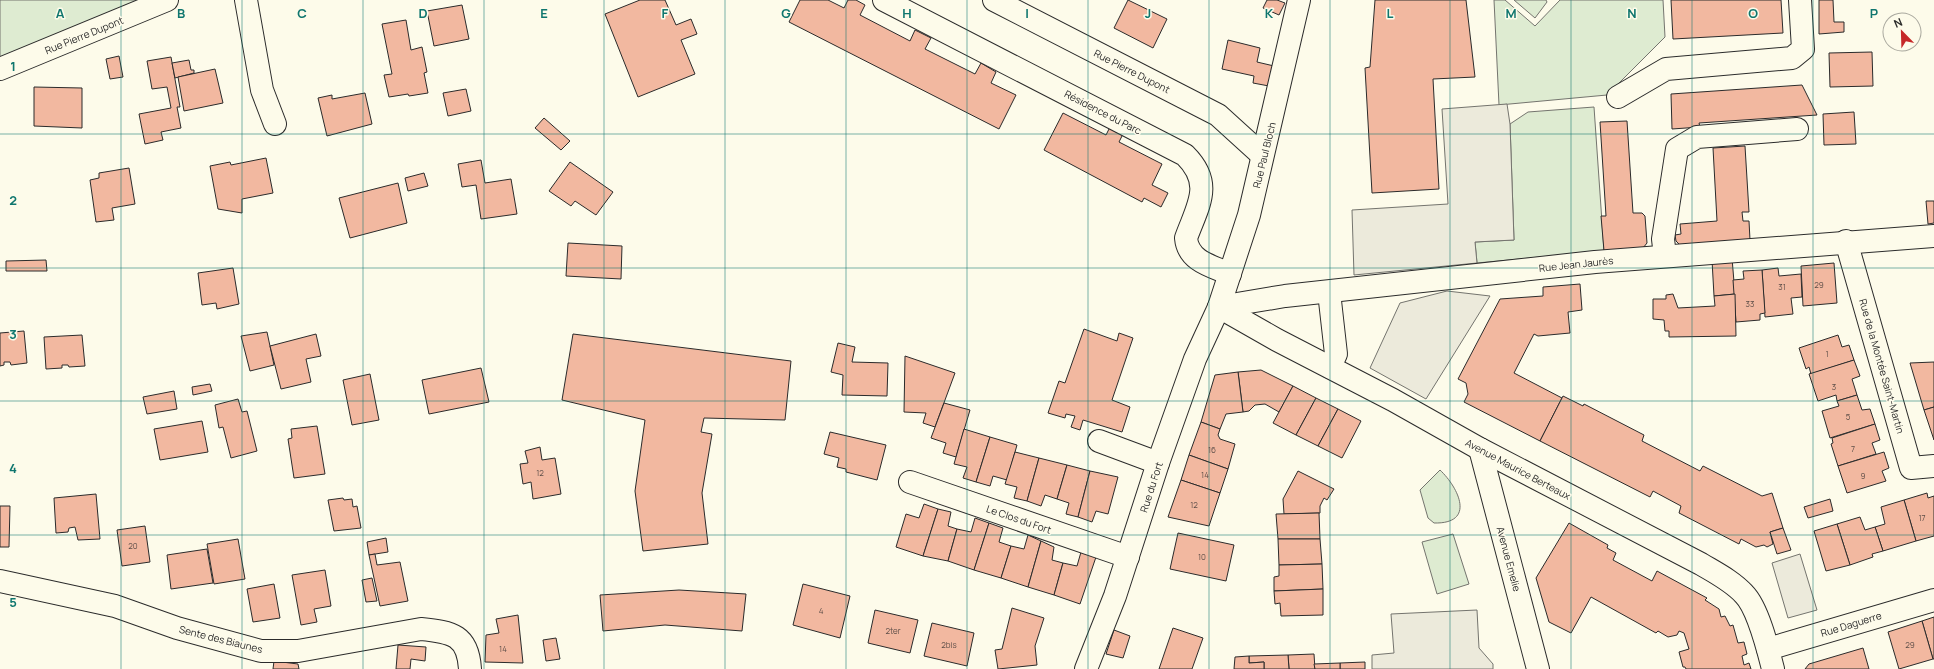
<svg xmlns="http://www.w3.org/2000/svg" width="1934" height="669" font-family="Manrope,sans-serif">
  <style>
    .green { fill: #deebd1; stroke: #74746e }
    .parking { fill: #eceadb; stroke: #74746e }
    .building { fill: #f2b8a0; stroke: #2b2b2b }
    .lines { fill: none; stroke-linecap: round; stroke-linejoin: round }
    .minor-casing { stroke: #2b2b2b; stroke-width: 24 }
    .minor { stroke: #fdfbea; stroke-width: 22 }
    .grid { fill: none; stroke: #0f766e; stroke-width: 1; stroke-opacity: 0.55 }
    .labels { text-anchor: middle; stroke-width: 3; stroke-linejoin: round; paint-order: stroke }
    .number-label { font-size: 8px; fill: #5d4e48 }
    .street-label { font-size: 10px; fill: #2b2b2b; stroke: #fdfbea }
    .grid-label { font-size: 13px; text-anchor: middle; font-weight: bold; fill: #0f766e; stroke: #fdfbea; stroke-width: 3; stroke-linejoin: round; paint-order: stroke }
  </style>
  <rect width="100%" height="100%" fill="#fdfbea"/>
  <g class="green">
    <path d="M 0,0 L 154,0 L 0,66 Z"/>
    <path d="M 1494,0 L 1505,0 L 1535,26 L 1560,0 L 1663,0 L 1665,37 L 1607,95 L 1499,105 Z"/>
    <path d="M 1514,0 L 1546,0 L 1547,2 L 1535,18 Z"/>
    <path d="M 1594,107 L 1604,251 L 1477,263 L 1475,242 L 1514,240 L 1510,124 L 1528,112 Z"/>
    <path d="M 1440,470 C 1459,488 1476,524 1434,523 L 1428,518 L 1420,490 Z"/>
    <path d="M 1453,534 L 1469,584 L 1437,594 L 1422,542 Z"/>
  </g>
  <g class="parking">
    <path d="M 1507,104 L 1510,124 L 1514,240 L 1475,242 L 1477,263 L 1354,275 L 1352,210 L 1448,204 L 1442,109 Z"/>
    <path d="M 1447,291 L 1490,296 L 1426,399 L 1370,368 L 1400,303 Z"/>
    <path d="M 1800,554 L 1817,610 L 1788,618 L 1772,563 Z"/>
    <path d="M 1477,610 L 1479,648 L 1493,664 L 1493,669 L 1372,669 L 1372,655 L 1394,653 L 1391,614 Z"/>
  </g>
  <g class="building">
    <path d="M 640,0 L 665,0 L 676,25 L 691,19 L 697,34 L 681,40 L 695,74 L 638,97 L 605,14 Z"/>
    <path d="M 800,0 L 828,0 L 844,8 L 848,0 L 856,0 L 865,5 L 860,15 L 910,41 L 915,30 L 931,38 L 925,49 L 975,74 L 981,63 L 996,72 L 991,83 L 1016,95 L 999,129 L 789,22 Z"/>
    <path d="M 1128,0 L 1167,19 L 1153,48 L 1114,28 Z"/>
    <path d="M 1267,0 L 1277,0 L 1285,3 L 1279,15 L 1263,8 Z"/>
    <path d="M 1375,0 L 1466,0 L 1475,77 L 1433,79 L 1439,189 L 1372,193 L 1365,68 L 1370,67 Z"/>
    <path d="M 1671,0 L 1781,0 L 1783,33 L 1673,39 Z"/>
    <path d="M 1819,0 L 1833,0 L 1834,22 L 1844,22 L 1844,32 L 1819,34 Z"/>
    <path d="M 462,5 L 469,39 L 434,46 L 427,11 Z"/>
    <path d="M 406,20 L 411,50 L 422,47 L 427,72 L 424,73 L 428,93 L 409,96 L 408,94 L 389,97 L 384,75 L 392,74 L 382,24 Z"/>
    <path d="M 1228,40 L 1260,48 L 1257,62 L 1274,66 L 1269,86 L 1253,83 L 1254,76 L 1222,69 Z"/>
    <path d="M 1872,52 L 1873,86 L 1830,87 L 1829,53 Z"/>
    <path d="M 119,56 L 123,77 L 110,79 L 106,59 Z"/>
    <path d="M 171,57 L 180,107 L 177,107 L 181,128 L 161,132 L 163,140 L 145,144 L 139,114 L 171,108 L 167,87 L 152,89 L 147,61 Z"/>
    <path d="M 189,60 L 191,70 L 194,70 L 194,73 L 175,78 L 172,63 Z"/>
    <path d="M 215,69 L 223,103 L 184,111 L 178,77 Z"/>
    <path d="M 1802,85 L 1817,115 L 1699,123 L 1700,127 L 1672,129 L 1671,94 Z"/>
    <path d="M 34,87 L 82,88 L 82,128 L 34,126 Z"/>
    <path d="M 466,89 L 471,111 L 448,116 L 443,93 Z"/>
    <path d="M 365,93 L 372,124 L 327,136 L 318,98 L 332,95 L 332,99 Z"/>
    <path d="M 1854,112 L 1856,144 L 1824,145 L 1823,114 Z"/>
    <path d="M 1063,113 L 1106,135 L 1111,125 L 1124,132 L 1119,142 L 1162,164 L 1152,185 L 1168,193 L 1161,207 L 1144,198 L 1142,202 L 1044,150 Z"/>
    <path d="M 544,118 L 570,141 L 561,150 L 535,128 Z"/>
    <path d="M 1627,121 L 1633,213 L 1642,213 L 1645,216 L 1647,243 L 1643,248 L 1604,251 L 1601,216 L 1606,216 L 1600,122 Z"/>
    <path d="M 1745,146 L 1749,212 L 1742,212 L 1743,221 L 1749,221 L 1750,240 L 1680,245 L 1676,241 L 1675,235 L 1681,234 L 1680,224 L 1717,221 L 1713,148 Z"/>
    <path d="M 266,158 L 273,193 L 242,199 L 242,213 L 218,209 L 210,166 L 230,162 L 231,165 Z"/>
    <path d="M 481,160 L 485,183 L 511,179 L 517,214 L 481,219 L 476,185 L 462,187 L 458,164 Z"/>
    <path d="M 570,162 L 613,192 L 596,215 L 575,201 L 571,206 L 549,191 Z"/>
    <path d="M 129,168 L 135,204 L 112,208 L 114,220 L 96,222 L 90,180 L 99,178 L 99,173 Z"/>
    <path d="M 424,173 L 428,186 L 408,191 L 405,178 Z"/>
    <path d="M 398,183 L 407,223 L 350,238 L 339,198 Z"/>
    <path d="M 1926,201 L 1934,201 L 1934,223 L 1928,224 Z"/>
    <path d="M 568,243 L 622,246 L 621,279 L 566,276 Z"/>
    <path d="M 1732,258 L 1735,294 L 1714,296 L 1712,260 Z"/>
    <path d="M 46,260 L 47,271 L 6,271 L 6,261 Z"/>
    <path d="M 1834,263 L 1837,303 L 1803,306 L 1801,266 Z"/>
    <path d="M 233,268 L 239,304 L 217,309 L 216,303 L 202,305 L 198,273 Z"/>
    <path d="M 1778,268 L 1779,276 L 1801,274 L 1802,297 L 1791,298 L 1793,314 L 1765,317 L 1762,270 Z"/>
    <path d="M 1762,270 L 1765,313 L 1760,314 L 1760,320 L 1736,322 L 1733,280 L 1744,279 L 1743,271 Z"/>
    <path d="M 1580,284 L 1582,310 L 1568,312 L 1570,333 L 1538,336 L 1534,334 L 1514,373 L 1562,398 L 1540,441 L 1464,402 L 1468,394 L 1466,383 L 1458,379 L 1500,299 L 1543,296 L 1543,287 Z"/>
    <path d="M 1673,294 L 1678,308 L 1715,306 L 1714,296 L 1735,294 L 1736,336 L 1669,337 L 1669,331 L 1665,331 L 1664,320 L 1653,319 L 1653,299 L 1666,299 L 1666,295 Z"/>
    <path d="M 1084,329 L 1117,341 L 1119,333 L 1133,338 L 1112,400 L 1130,407 L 1122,432 L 1083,420 L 1080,430 L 1071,427 L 1075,416 L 1066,414 L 1065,418 L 1048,413 L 1059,381 L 1065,383 Z"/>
    <path d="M 24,331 L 27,363 L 11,365 L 10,362 L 4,362 L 4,365 L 0,366 L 0,333 Z"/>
    <path d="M 267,332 L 274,365 L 250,371 L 241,336 Z"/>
    <path d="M 316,334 L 321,356 L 306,359 L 311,382 L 281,389 L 270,346 Z"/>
    <path d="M 573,334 L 791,361 L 785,420 L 704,418 L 701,432 L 712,434 L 702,493 L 708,544 L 643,551 L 635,491 L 645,420 L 562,400 Z"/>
    <path d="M 82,335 L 85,366 L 69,367 L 68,365 L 62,365 L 62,368 L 46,369 L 44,337 Z"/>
    <path d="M 1838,335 L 1842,347 L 1849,345 L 1854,360 L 1811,374 L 1809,367 L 1806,369 L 1799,348 Z"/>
    <path d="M 838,343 L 855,347 L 852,362 L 888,363 L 887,396 L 842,395 L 843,375 L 831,372 Z"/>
    <path d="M 905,356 L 955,373 L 935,427 L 923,423 L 926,413 L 904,412 Z"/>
    <path d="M 1854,360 L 1860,376 L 1852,379 L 1857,395 L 1837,401 L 1836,395 L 1818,401 L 1809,374 Z"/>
    <path d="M 1934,362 L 1934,407 L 1924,410 L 1910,363 Z"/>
    <path d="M 481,368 L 489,402 L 429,414 L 422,380 Z"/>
    <path d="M 1261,370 L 1293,386 L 1279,412 L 1265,404 L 1255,405 L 1249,411 L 1243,412 L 1238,372 Z"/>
    <path d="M 1238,372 L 1243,412 L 1226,414 L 1220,429 L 1201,422 L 1215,375 Z"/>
    <path d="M 370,374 L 379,420 L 352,425 L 343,380 Z"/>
    <path d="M 210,384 L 212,391 L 193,395 L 192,387 Z"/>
    <path d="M 1293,386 L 1316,398 L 1296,435 L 1273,423 Z"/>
    <path d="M 174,391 L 177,409 L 147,414 L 143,397 Z"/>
    <path d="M 1857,395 L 1862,410 L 1870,409 L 1875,424 L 1830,438 L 1822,411 L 1839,406 L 1837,401 Z"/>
    <path d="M 1563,396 L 1583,406 L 1584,404 L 1644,435 L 1642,441 L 1700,471 L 1703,466 L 1762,496 L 1772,493 L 1783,528 L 1770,532 L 1773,544 L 1767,547 L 1764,545 L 1756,547 L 1741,539 L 1739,544 L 1679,513 L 1681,506 L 1653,491 L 1650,497 L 1540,441 Z"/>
    <path d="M 1316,398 L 1338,409 L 1318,446 L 1296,435 Z"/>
    <path d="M 238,399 L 242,412 L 247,411 L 257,451 L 231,458 L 223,427 L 219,428 L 215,405 Z"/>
    <path d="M 944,403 L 970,410 L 956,457 L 943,453 L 946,443 L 931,438 Z"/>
    <path d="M 1934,407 L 1934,440 L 1924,410 Z"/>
    <path d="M 1338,409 L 1361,421 L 1342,458 L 1318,446 Z"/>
    <path d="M 202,421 L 208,452 L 160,460 L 154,429 Z"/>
    <path d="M 1201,422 L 1220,429 L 1218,435 L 1220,439 L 1235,444 L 1228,469 L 1189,455 Z"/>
    <path d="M 1875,424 L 1880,440 L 1872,443 L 1876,454 L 1838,466 L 1831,444 L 1833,443 L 1832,438 Z"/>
    <path d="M 317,426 L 325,474 L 294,478 L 288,439 L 292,438 L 291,429 Z"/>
    <path d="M 964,429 L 990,437 L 976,482 L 963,478 L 967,467 L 954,464 Z"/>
    <path d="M 830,432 L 886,445 L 877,480 L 846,472 L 846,469 L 837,467 L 839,458 L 824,454 Z"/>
    <path d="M 990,437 L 1017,445 L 1007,480 L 993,476 L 990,486 L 976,482 Z"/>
    <path d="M 540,447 L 542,460 L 555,458 L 561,494 L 533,499 L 531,482 L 523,484 L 520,464 L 528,463 L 525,451 Z"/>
    <path d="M 1015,452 L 1039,458 L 1027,501 L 1014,498 L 1017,487 L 1005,484 Z"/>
    <path d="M 1884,452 L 1889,468 L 1882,471 L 1886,481 L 1847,493 L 1838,466 Z"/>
    <path d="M 1189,455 L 1228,469 L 1220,493 L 1181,480 Z"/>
    <path d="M 1039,458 L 1067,465 L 1057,499 L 1045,495 L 1041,506 L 1027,501 Z"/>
    <path d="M 1067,465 L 1090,471 L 1078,517 L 1066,514 L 1069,503 L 1057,499 Z"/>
    <path d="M 1090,471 L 1118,477 L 1108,514 L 1096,511 L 1092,522 L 1078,517 Z"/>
    <path d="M 1298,471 L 1334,489 L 1327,500 L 1324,498 L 1320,506 L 1320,513 L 1284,514 L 1283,499 Z"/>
    <path d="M 1181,480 L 1220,493 L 1209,526 L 1168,517 Z"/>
    <path d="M 1927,493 L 1928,498 L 1934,496 L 1934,536 L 1916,541 L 1904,500 Z"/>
    <path d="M 96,494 L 100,539 L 78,540 L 75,527 L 69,528 L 68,532 L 56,533 L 54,498 Z"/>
    <path d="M 343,498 L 344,500 L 352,499 L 353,507 L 357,506 L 361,528 L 334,531 L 328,500 Z"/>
    <path d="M 1830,499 L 1833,511 L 1808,518 L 1804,507 Z"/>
    <path d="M 1904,500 L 1916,541 L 1883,551 L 1875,527 L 1885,524 L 1881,507 Z"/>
    <path d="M 924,504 L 938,509 L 923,556 L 896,547 L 906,514 L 919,518 Z"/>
    <path d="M 0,506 L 10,506 L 9,547 L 0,547 Z"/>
    <path d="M 938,509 L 951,512 L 948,526 L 957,529 L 948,561 L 923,556 Z"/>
    <path d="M 1319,513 L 1320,539 L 1278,539 L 1276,514 Z"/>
    <path d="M 1860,517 L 1865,530 L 1875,527 L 1883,551 L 1872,554 L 1873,557 L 1850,565 L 1837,524 Z"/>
    <path d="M 975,518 L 989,523 L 974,570 L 948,561 L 957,529 L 971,532 Z"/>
    <path d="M 989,523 L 1003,528 L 999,542 L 1011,546 L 1001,578 L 974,570 Z"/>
    <path d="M 1569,523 L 1608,545 L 1607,548 L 1616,553 L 1613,560 L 1652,581 L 1657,571 L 1707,598 L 1705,600 L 1719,609 L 1721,617 L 1725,616 L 1730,626 L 1733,625 L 1738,643 L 1744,642 L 1747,654 L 1742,656 L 1744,665 L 1749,663 L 1751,669 L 1686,669 L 1685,667 L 1683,667 L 1679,652 L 1689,649 L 1684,633 L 1679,631 L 1677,635 L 1668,637 L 1658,631 L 1656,633 L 1591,597 L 1571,633 L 1549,622 L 1536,578 Z"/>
    <path d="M 1837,524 L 1850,565 L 1826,571 L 1814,531 Z"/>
    <path d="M 145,526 L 150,562 L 122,566 L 117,530 Z"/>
    <path d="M 1783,528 L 1791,550 L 1777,554 L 1770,532 Z"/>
    <path d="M 1178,533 L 1234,545 L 1226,581 L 1170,569 Z"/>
    <path d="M 1028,535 L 1041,541 L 1028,587 L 1001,578 L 1011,546 L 1024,549 Z"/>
    <path d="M 386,538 L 388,552 L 369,555 L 367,542 Z"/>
    <path d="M 238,539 L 245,579 L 214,584 L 207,544 Z"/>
    <path d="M 1278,539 L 1320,539 L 1322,564 L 1279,565 Z"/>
    <path d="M 1041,541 L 1054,547 L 1052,560 L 1063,563 L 1054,595 L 1028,587 Z"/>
    <path d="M 207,549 L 213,583 L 171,589 L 167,555 Z"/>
    <path d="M 1081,552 L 1096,557 L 1080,604 L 1054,595 L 1063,563 L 1077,566 Z"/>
    <path d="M 375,554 L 377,565 L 400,562 L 408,601 L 380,606 L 369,555 Z"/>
    <path d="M 1322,564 L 1323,589 L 1274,591 L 1274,577 L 1279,576 L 1279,565 Z"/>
    <path d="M 325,570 L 331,606 L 314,609 L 317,622 L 301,625 L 292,575 Z"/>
    <path d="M 372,578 L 377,601 L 366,602 L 362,580 Z"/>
    <path d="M 274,584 L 280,618 L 253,622 L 247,589 Z"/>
    <path d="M 803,584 L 850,596 L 840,638 L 793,625 Z"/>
    <path d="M 1323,589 L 1323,615 L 1281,616 L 1280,603 L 1275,604 L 1274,591 Z"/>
    <path d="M 679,590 L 746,594 L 742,631 L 665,625 L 603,631 L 600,595 Z"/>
    <path d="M 1012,608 L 1044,618 L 1035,646 L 1037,665 L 998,669 L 995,650 L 1002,649 Z"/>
    <path d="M 875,610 L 918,620 L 910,653 L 868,643 Z"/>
    <path d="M 518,615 L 523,663 L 485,662 L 486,635 L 499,633 L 496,619 Z"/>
    <path d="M 1934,617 L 1934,659 L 1933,659 L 1922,621 Z"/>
    <path d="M 1922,621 L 1933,659 L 1899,669 L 1888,632 Z"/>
    <path d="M 932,623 L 974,633 L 967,666 L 924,656 Z"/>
    <path d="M 1173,628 L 1203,638 L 1192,669 L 1159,669 Z"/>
    <path d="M 1114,630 L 1130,636 L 1123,658 L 1106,654 Z"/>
    <path d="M 556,638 L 560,659 L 546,661 L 543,640 Z"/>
    <path d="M 398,645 L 426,647 L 425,661 L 411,659 L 410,669 L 396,669 Z"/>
    <path d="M 1863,648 L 1869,669 L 1805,669 L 1809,664 Z"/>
    <path d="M 1314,654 L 1315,669 L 1289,669 L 1288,655 Z"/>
    <path d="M 1288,655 L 1289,669 L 1264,669 L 1264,662 L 1249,663 L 1249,656 Z"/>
    <path d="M 1249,656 L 1249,663 L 1264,662 L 1264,669 L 1234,669 L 1235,657 Z"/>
    <path d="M 274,661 L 298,664 L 299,669 L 273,669 Z"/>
    <path d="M 1365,662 L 1365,669 L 1340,669 L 1340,663 Z"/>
    <path d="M 1340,663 L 1340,669 L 1315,669 L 1314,664 Z"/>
  </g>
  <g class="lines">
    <defs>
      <g id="minor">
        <path d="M 246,0 L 262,90 L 275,124"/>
        <path d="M 884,0 L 1185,155 C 1214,184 1198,205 1186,238 C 1188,261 1211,266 1230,274"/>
        <path d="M 994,0 L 1218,115 L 1262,155"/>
        <path d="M 0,69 L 167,0"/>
        <path d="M 1618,97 L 1666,69 L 1792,58 L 1803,49 L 1800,0"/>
        <path d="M 1846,241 L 1911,468 L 1934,466"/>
        <path d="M 1665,256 L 1663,239 L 1677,149 L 1697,137 L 1797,129"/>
        <path d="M 1329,292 L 1336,354 L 1330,367"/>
        <path d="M 1219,307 L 1285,296 L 1595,262 L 1934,236"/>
        <path d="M 1219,307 L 1277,340 L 1393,400 L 1480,449 L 1701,564 C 1716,573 1732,581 1744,594 C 1758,608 1768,649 1773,669"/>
        <path d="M 1099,441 L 1158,463"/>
        <path d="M 1480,449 L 1538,669"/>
        <path d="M 910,482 L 1128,557"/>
        <path d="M 0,581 L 115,606 L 177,628 L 261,651 L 298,651 L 421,629 C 452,632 468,635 470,669"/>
        <path d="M 1768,649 L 1934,600"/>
        <path d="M 1086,669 L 1115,596 L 1158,463 L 1195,359 L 1219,307 L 1249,215 L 1299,0"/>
      </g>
    </defs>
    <use href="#minor" class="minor-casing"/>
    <use href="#minor" class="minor"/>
  </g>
  <path class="grid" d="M 121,0 L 121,669M 242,0 L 242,669M 363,0 L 363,669M 484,0 L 484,669M 604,0 L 604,669M 725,0 L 725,669M 846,0 L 846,669M 967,0 L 967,669M 1088,0 L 1088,669M 1209,0 L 1209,669M 1330,0 L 1330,669M 1450,0 L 1450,669M 1571,0 L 1571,669M 1692,0 L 1692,669M 1813,0 L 1813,669M 0,134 L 1934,134M 0,268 L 1934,268M 0,401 L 1934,401M 0,535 L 1934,535"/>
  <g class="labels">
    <g class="number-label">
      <text x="1819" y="288">29</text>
      <text x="1782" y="290">31</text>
      <text x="1750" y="307">33</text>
      <text x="1827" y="357">1</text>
      <text x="1834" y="390">3</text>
      <text x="1848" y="420">5</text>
      <text x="1853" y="452">7</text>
      <text x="1212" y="453">16</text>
      <text x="540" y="476">12</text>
      <text x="1205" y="478">14</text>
      <text x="1863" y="479">9</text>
      <text x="1194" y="508">12</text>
      <text x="1922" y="521">17</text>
      <text x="133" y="549">20</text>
      <text x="1202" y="560">10</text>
      <text x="821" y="614">4</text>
      <text x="893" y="634">2ter</text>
      <text x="949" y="648">2bis</text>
      <text x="1910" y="648">29</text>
      <text x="503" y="652">14</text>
    </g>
    <g class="street-label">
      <text transform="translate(84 35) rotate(-22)" y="4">Rue Pierre Dupont</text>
      <text transform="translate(1132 71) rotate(27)" y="4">Rue Pierre Dupont</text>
      <text transform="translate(1103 112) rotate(27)" y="4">Résidence du Parc</text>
      <text transform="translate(1264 155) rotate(-76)" y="4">Rue Paul Bloch</text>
      <text transform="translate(1576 264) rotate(-6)" y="4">Rue Jean Jaurès</text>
      <text transform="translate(1882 366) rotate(74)" y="4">Rue de la Montée Saint-Martin</text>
      <text transform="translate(1518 469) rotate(28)" y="4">Avenue Maurice Berteaux</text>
      <text transform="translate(1151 487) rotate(-72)" y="4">Rue du Fort</text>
      <text transform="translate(1019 519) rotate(19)" y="4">Le Clos du Fort</text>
      <text transform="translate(1509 559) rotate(75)" y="4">Avenue Emelie</text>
      <text transform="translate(1851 624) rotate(-17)" y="4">Rue Daguerre</text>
      <text transform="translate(221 639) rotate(14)" y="4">Sente des Biaunes</text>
    </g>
  </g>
  <g class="grid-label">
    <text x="60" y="18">A</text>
    <text x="181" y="18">B</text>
    <text x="302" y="18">C</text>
    <text x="423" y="18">D</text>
    <text x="544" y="18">E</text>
    <text x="665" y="18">F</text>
    <text x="786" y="18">G</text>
    <text x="907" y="18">H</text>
    <text x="1027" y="18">I</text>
    <text x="1148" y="18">J</text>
    <text x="1269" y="18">K</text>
    <text x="1390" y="18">L</text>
    <text x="1511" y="18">M</text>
    <text x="1632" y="18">N</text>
    <text x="1753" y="18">O</text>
    <text x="1874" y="18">P</text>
    <text x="13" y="71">1</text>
    <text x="13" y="205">2</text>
    <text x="13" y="339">3</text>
    <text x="13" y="473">4</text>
    <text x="13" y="607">5</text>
  </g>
  <g transform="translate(1902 32) rotate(337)"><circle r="19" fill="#fdfbea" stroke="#a9a89e"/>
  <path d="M0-3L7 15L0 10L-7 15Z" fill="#c62828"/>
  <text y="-6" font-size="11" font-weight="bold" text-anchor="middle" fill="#2b2b2b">N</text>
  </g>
</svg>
